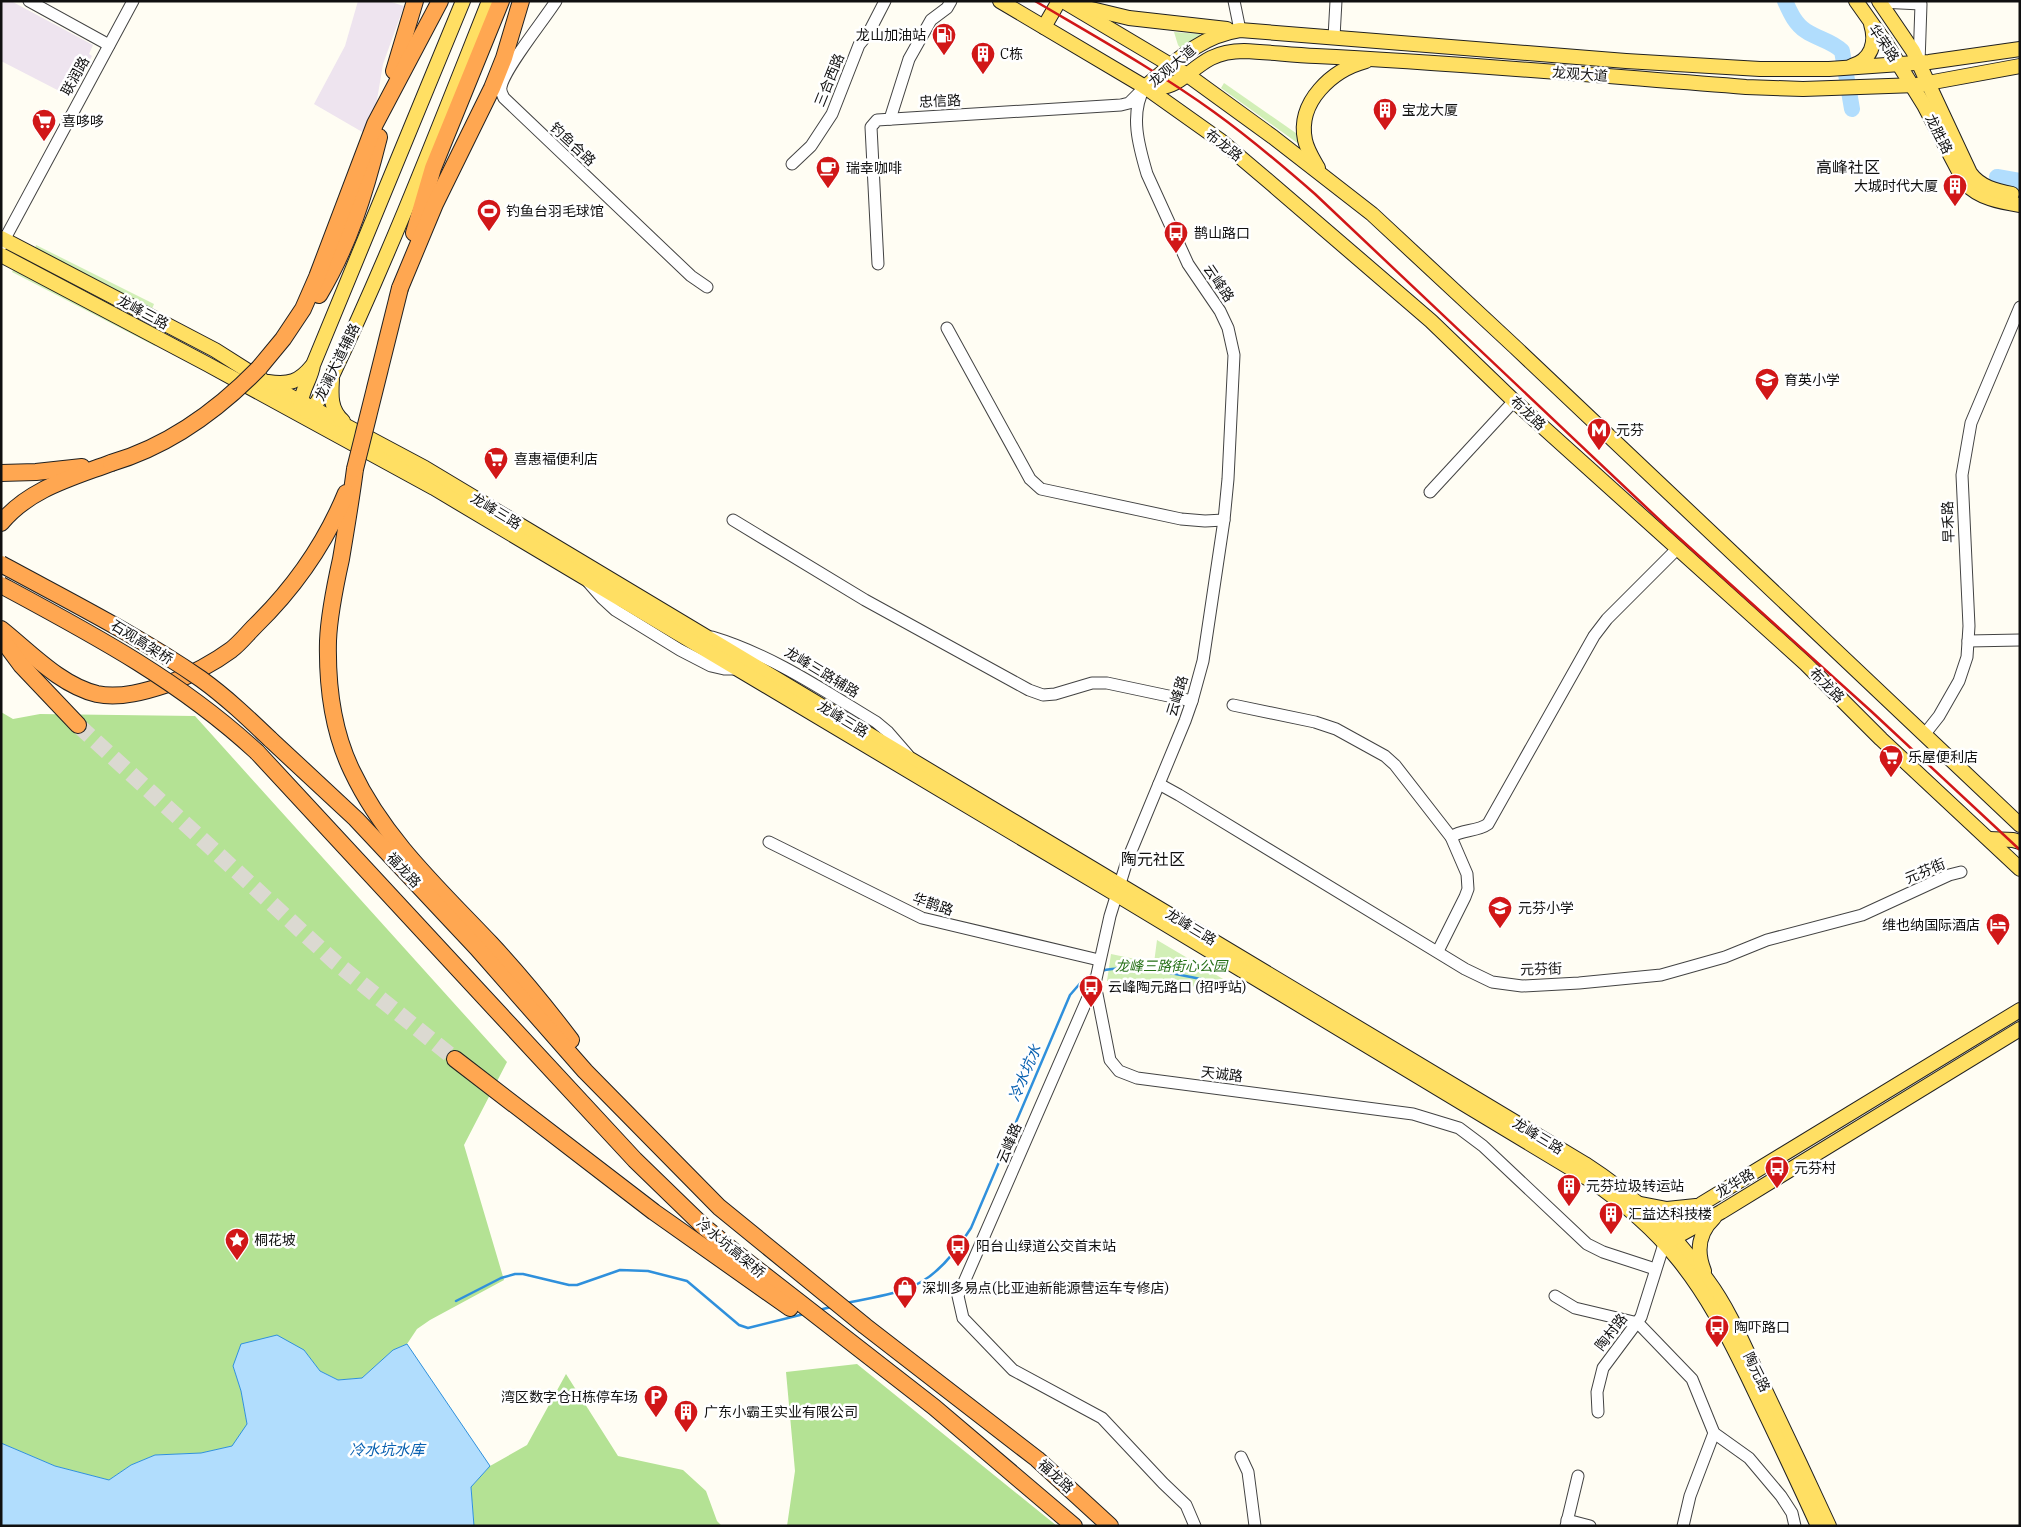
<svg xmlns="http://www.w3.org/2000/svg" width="2021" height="1527" font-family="'IBM Plex Serif','Noto Sans SC',serif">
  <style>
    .industrial { fill: #eee4ef }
    .green { fill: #d2efb7 }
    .forest { fill: #b4e294 }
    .water { fill: #b1ddfd; stroke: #2f90dc }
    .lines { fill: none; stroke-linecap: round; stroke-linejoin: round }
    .stream { stroke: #2f90dc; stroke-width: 2.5 }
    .river { stroke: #b1ddfd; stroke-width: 16 }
    .highway-tunnel { stroke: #dbd9d1; stroke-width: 16; stroke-dasharray: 16 8; stroke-linecap: butt }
    .minor-casing { stroke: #434343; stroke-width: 13 }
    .major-casing { stroke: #212121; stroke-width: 16 }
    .highway-casing { stroke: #212121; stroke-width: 18 }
    .minor { stroke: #fff; stroke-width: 11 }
    .major { stroke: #ffdf63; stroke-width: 14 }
    .highway { stroke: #ffa751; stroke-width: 16 }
    .rail { stroke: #d11718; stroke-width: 2.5 }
    .highway-bridge-casing { stroke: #212121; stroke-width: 18; stroke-linecap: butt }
    .highway-bridge { stroke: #ffa751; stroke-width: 16 }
    .labels { text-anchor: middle; stroke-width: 5; stroke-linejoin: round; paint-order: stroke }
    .poi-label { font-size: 14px; fill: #101010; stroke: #fff; text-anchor: start }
    .street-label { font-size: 14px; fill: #101010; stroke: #fff }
    .park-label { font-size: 14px; font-style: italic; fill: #267017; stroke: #fff }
    .water-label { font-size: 15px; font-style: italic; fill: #0961b1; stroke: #fff }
    .quarter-label { font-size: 16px; fill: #101010; stroke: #fff }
  </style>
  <rect width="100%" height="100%" fill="#fffdf3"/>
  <g class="industrial">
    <path d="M 1,1 L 11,1 L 93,45 L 89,54 L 92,56 L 69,96 L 1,61 Z"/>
    <path d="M 358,1 L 388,1 L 404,6 L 383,64 L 377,100 L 364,133 L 314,104 L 345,46 Z"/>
  </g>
  <g class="green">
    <path d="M 1174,32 L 1200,34 L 1201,36 L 1182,50 L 1178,45 Z"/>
    <path d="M 1224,83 L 1303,138 L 1303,147 L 1221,88 Z"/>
    <path d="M 36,245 L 154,304 L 152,309 L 35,248 Z"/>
    <path d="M 13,270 L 156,344 L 155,346 L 12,272 Z"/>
    <path d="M 1157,940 L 1240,989 L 1239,994 L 1154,980 L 1107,981 L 1111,954 L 1154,963 Z"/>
  </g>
  <g class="forest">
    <path d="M 1,712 L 13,719 L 40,714 L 195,716 L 507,1062 L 464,1145 L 504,1280 L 430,1320 L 417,1329 L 407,1344 L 393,1350 L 362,1378 L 338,1380 L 320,1371 L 304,1350 L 233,1366 L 241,1391 L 247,1424 L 233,1446 L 201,1453 L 155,1455 L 131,1465 L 109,1480 L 55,1466 L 1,1443 Z"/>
    <path d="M 857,1364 L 1057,1526 L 787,1526 L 795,1471 L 786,1372 Z"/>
    <path d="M 566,1374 L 618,1456 L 683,1470 L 706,1491 L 717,1521 L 722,1526 L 474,1526 L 471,1487 L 490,1466 L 527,1445 Z"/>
  </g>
  <path class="water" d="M 277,1335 L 304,1350 L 320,1371 L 338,1380 L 362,1378 L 393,1350 L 407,1344 L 490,1466 L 471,1487 L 474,1526 L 1,1526 L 1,1443 L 55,1466 L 109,1480 L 131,1465 L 155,1455 L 201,1453 L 232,1446 L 247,1424 L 241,1391 L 233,1366 L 241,1344 Z"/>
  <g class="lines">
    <g class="stream">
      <path d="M 1101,971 C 1133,962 1190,977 1223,984"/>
      <path d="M 456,1301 L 501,1278 L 515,1274 L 523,1274 L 569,1285 L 577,1285 L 620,1270 L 648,1271 L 687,1281 L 739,1325 L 748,1328 L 804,1314"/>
      <path d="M 846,1303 C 869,1298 901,1294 921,1282 C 941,1271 959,1247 971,1228 L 1070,995 L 1083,980 L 1093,974"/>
      <path d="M 819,1310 L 831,1307"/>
    </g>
    <g class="river">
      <path d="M 1785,1 C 1790,12 1795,24 1806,31 C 1818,39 1832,41 1842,51 L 1852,109"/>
      <path d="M 1997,177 L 2020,181"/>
    </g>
    <path class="highway-tunnel" d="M 78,725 L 335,962 L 455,1059"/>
    <defs>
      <g id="minor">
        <path d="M 29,1 L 109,45"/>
        <path d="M 556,1 C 544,20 504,69 501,87 C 500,91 502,94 504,98 L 691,276 L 707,287"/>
        <path d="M 1234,1 L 1240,30"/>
        <path d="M 1880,2 L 1921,4 L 1919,63"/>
        <path d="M 1334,37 L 1336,1"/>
        <path d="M 1145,87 C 1129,113 1139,147 1147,174 L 1188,264 L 1220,311 L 1228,328 L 1234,355 L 1228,479 L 1224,520 L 1203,661 L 1192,701 L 1185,721 L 1127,861 L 1110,916 L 1096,979 L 958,1296 L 963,1318 L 1013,1370 L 1102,1418 L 1163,1483 L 1186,1505 L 1195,1526"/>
        <path d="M 890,119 L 909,59 L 931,20 L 947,8 L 951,1"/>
        <path d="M 792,164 L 811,146 L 832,114 L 859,45 L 868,34 L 885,1"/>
        <path d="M 1,246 L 133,1"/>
        <path d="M 878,264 L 871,127 L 877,120 L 1121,105 L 1129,103 L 1140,92"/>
        <path d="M 947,328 L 1030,479 L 1041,489 L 1181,519 L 1205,521 L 1224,520"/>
        <path d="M 1430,492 L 1514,401"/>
        <path d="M 733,520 L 865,600 L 1029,690 L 1043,695 L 1055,694 L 1092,683 L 1107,683 L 1192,701"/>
        <path d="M 588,582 L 602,598 L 615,610 L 680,650 L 711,666 L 724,669 L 739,669"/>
        <path d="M 712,637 C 772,655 823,690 876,722 L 888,732 L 908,755"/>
        <path d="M 1968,641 L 2020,640"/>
        <path d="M 1233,705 L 1315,722 L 1336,729 L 1385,756 L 1395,765 L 1451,837 L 1467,874 L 1468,889 L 1465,897 L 1438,951"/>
        <path d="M 1924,735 L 1939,716 L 1959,681 L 1967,657 L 1969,626 L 1962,475 L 1971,423 L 2020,307"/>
        <path d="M 1159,784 L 1179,795 L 1465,969 L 1492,982 L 1522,986 L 1579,983 L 1661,975 L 1725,957 L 1767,940 L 1862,915 L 1949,875 L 1961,872"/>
        <path d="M 1451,837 C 1462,829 1477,832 1488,824 L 1594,636 L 1607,619 L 1677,549"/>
        <path d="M 769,842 L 922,918 L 1099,960"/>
        <path d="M 1094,984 L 1097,994 L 1110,1060 L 1119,1071 L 1137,1078 L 1413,1114 L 1459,1128 L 1483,1146 L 1587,1244 L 1603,1252 L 1655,1269"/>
        <path d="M 1555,1296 L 1575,1308 L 1638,1323 L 1692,1379 L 1714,1433 L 1749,1458 L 1781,1496 L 1792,1513 L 1795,1526"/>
        <path d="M 1598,1412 L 1597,1392 L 1603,1368 L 1641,1317 L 1664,1244"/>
        <path d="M 1241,1457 L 1248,1472 L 1255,1526"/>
        <path d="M 1567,1520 L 1590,1526"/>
        <path d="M 1566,1526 L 1578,1476"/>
        <path d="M 1683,1526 L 1690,1496 L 1714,1433"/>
      </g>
      <g id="major">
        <path d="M 1000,1 L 1145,87 L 1221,141 L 1273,185 L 1431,321 L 1514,401 L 1806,664 L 1881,739 L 2020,869"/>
        <path d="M 1063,1 L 1189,76 L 1273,137 L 1372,214 L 1515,347 L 2020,825"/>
        <path d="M 1856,1 L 1885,42 L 1924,105 L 1965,183 C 1979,198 2000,202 2020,205"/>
        <path d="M 1879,1 L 1913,51 L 1970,173 C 1980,187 1996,191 2012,194"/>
        <path d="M 1083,7 L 1129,18 L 1227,29"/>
        <path d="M 1044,27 L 1059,1"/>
        <path d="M 1852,66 C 1871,60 1877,43 1871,24"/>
        <path d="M 1145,87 C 1175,62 1200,36 1240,30 L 1626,61 L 1760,69 L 1829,69 L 1929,62 L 2020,49"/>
        <path d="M 1145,87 C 1178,92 1186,71 1211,58 C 1221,53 1233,51 1244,51 C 1268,52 1292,55 1316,56 C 1460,63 1603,76 1746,87 L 1803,89 L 1917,85 L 2020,66"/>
        <path d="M 1318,168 C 1313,159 1307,150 1305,140 C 1297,102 1332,70 1366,61"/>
        <path d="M 1,238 L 215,350 L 275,388 L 425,468 L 1585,1164 C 1633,1195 1675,1234 1708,1281 C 1728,1308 1742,1341 1756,1371 C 1781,1423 1805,1474 1829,1526"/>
        <path d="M 1,255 L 207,364 L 434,488 L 1117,895 L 1590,1180 C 1622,1202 1653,1228 1677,1258 C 1706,1293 1727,1334 1747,1375 C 1771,1425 1795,1475 1818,1526"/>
        <path d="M 332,379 C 331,395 330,410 343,421"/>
        <path d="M 268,382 C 289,385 299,382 312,366"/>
        <path d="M 301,408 C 299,393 311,380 313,365 L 463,1"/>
        <path d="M 307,412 C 321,404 322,387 332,376 C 390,254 439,127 489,1"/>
        <path d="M 1989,839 L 2013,840 L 2020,842"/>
        <path d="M 1641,1204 L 1667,1209 L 1696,1206"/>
        <path d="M 1665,1238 L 1666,1230 L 1703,1203 L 2020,1010"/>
        <path d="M 1667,1242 L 1721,1212 L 2020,1029"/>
        <path d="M 1704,1271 C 1696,1251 1699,1232 1714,1218"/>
      </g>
      <g id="highway">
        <path d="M 394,71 L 415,1"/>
        <path d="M 414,233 L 433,168 L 501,1"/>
        <path d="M 400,288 L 435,204 L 492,88 L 504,58 L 521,1"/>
        <path d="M 319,295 C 349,245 365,193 379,137"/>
        <path d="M 259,368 L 283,339 L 303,309 L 317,277 L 375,124 L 440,1"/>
        <path d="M 355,469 C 351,500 346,529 341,559 C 335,586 329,614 328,641 C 327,684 333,732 352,771 C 384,839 440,890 491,944 C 519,974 546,1007 571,1040"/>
        <path d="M 1,473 L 36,472 L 82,467"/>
        <path d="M 1,523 C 29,489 71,478 111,463"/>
        <path d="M 1,629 C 30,652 60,685 97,694 C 120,699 147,691 168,684 C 190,675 212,664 231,650 C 240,643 247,634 255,626 C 295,587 325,544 346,493"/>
        <path d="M 1,638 L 21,665 L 78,725"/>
        <path d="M 270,739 L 356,819 L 477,948 L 585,1071 L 719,1207 L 865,1326 L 1037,1459 L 1110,1526"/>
        <path d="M 257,752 L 635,1160 L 702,1225 L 731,1249 L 934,1407 L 1074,1526"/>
        <path d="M 455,1059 L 654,1212 L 790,1308"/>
      </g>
    </defs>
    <use href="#minor" class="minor-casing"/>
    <use href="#major" class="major-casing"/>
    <use href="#highway" class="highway-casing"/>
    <use href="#minor" class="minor"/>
    <use href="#major" class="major"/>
    <use href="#highway" class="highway"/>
    <path class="rail" d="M 1035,1 C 1096,37 1157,71 1214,112 C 1250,138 1283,166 1315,194 L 1667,527 L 1872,712 L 2020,850"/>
    <defs>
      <g id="highway-bridge">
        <path d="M 111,463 C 169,446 217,411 259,368"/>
        <path d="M 355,469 L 400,288"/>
        <path d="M 1,564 C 69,601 137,635 201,679 C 226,697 248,718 270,739"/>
        <path d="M 1,585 C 94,635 179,680 257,752"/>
      </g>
    </defs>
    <use href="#highway-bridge" class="highway-bridge-casing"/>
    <use href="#highway-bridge" class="highway-bridge"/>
  </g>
  <defs>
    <symbol id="fuel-pin" viewBox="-11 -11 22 30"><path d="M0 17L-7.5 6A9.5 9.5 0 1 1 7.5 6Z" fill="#d11718" stroke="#fff"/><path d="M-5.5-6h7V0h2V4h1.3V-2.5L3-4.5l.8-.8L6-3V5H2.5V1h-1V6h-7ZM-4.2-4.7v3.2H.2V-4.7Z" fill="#fff"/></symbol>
    <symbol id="building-pin" viewBox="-11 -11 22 30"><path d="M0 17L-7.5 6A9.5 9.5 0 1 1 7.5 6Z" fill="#d11718" stroke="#fff"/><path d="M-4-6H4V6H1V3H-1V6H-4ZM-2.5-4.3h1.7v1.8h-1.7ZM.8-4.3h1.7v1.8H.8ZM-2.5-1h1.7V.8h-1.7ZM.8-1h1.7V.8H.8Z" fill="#fff"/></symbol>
    <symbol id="supermarket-pin" viewBox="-11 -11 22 30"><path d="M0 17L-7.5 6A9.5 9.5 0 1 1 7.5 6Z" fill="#d11718" stroke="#fff"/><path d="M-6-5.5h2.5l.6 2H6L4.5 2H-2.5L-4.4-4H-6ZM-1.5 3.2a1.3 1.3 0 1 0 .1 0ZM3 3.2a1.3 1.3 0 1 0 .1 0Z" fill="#fff"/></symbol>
    <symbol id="cafe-pin" viewBox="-11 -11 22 30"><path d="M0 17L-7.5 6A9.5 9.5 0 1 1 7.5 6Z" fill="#d11718" stroke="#fff"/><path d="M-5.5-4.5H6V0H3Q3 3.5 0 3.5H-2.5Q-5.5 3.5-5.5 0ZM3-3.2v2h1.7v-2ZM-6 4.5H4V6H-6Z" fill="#fff"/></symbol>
    <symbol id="stadium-pin" viewBox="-11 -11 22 30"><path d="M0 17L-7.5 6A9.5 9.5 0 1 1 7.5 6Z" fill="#d11718" stroke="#fff"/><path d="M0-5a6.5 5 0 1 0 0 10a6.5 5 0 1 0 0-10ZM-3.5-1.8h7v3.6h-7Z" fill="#fff"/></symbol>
    <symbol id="bus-pin" viewBox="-11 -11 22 30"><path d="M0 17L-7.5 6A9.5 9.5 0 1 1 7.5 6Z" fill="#d11718" stroke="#fff"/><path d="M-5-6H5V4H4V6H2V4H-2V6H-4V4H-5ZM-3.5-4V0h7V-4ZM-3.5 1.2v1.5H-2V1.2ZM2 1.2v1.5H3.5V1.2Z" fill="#fff"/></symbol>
    <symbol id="school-pin" viewBox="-11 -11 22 30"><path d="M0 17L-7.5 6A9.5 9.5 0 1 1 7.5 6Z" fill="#d11718" stroke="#fff"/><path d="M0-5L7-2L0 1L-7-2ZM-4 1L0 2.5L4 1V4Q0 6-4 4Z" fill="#fff"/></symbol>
    <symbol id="metro-pin" viewBox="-11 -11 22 30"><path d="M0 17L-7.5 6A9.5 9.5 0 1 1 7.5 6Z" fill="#d11718" stroke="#fff"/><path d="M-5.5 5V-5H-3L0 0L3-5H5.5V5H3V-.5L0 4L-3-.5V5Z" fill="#fff"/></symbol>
    <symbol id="hotel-pin" viewBox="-11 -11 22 30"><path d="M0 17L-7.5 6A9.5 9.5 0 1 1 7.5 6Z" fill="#d11718" stroke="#fff"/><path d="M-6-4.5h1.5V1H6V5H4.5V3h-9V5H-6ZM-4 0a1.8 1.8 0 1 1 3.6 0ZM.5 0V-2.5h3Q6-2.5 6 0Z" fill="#fff"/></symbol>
    <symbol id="sight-pin" viewBox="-11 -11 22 30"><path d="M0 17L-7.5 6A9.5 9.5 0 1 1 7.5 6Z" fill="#d11718" stroke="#fff"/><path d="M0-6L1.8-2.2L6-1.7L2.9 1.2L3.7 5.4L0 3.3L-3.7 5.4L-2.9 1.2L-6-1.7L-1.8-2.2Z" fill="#fff"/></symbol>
    <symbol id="shop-pin" viewBox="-11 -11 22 30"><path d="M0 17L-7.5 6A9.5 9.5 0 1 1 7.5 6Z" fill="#d11718" stroke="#fff"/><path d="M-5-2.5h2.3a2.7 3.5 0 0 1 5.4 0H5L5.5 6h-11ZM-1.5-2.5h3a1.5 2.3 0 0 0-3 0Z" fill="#fff"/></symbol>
    <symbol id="parking-pin" viewBox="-11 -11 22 30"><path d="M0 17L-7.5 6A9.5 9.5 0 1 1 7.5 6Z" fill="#d11718" stroke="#fff"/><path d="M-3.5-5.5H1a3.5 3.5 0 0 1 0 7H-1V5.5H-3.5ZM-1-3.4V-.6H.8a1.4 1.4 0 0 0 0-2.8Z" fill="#fff"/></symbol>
  </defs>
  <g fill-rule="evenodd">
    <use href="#fuel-pin" x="930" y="21" width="28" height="38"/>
    <use href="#building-pin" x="969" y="40" width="28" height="38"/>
    <use href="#building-pin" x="1371" y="96" width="28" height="38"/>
    <use href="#supermarket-pin" x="30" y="107" width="28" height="38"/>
    <use href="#cafe-pin" x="814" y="154" width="28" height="38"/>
    <use href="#building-pin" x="1941" y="172" width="28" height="38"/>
    <use href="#stadium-pin" x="475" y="197" width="28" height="38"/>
    <use href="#bus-pin" x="1162" y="219" width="28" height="38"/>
    <use href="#school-pin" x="1753" y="366" width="28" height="38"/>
    <use href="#metro-pin" x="1585" y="416" width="28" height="38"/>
    <use href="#supermarket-pin" x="482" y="445" width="28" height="38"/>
    <use href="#supermarket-pin" x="1877" y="743" width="28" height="38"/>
    <use href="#school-pin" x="1486" y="894" width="28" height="38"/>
    <use href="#hotel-pin" x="1984" y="911" width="28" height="38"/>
    <use href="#bus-pin" x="1077" y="973" width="28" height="38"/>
    <use href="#bus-pin" x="1763" y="1154" width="28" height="38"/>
    <use href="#building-pin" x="1555" y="1172" width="28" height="38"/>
    <use href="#building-pin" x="1597" y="1200" width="28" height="38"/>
    <use href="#sight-pin" x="223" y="1226" width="28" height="38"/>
    <use href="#bus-pin" x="944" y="1232" width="28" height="38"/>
    <use href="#shop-pin" x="891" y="1274" width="28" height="38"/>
    <use href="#bus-pin" x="1703" y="1313" width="28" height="38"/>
    <use href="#parking-pin" x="642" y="1383" width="28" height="38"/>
    <use href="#building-pin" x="672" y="1398" width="28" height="38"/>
  </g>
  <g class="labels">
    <g class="poi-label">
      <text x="926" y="40" text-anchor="end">龙山加油站</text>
      <text x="1000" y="59">C栋</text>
      <text x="1402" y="115">宝龙大厦</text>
      <text x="62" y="126">喜哆哆</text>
      <text x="846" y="173">瑞幸咖啡</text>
      <text x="1938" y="191" text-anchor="end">大城时代大厦</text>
      <text x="506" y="216">钓鱼台羽毛球馆</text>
      <text x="1194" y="238">鹊山路口</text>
      <text x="1784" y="385">育英小学</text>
      <text x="1616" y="435">元芬</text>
      <text x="514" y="464">喜惠褔便利店</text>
      <text x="1908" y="762">乐屋便利店</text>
      <text x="1518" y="913">元芬小学</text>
      <text x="1980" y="930" text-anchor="end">维也纳国际酒店</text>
      <text x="1108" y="992">云峰陶元路口 (招呼站)</text>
      <text x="1794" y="1173">元芬村</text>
      <text x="1586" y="1191">元芬垃圾转运站</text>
      <text x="1628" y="1219">汇益达科技楼</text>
      <text x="254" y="1245">桐花坡</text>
      <text x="976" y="1251">阳台山绿道公交首末站</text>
      <text x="922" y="1293">深圳多易点(比亚迪新能源营运车专修店)</text>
      <text x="1734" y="1332">陶吓路口</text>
      <text x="638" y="1402" text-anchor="end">湾区数字仓H栋停车场</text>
      <text x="704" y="1417">广东小霸王实业有限公司</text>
    </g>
    <g class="street-label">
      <text transform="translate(1884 43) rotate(56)" y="5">华荣路</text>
      <text transform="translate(1172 66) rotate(-40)" y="5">龙观大道</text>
      <text transform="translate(1580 74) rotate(4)" y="5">龙观大道</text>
      <text transform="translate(75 76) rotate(-61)" y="5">联润路</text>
      <text transform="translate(829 80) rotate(-68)" y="5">三合西路</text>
      <text transform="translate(940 101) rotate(-3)" y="5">忠信路</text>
      <text transform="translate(1939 134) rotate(63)" y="5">龙胜路</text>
      <text transform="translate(573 144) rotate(43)" y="5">钓鱼合路</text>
      <text transform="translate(1224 145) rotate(38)" y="5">布龙路</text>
      <text transform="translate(1219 283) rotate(56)" y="5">云峰路</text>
      <text transform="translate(143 312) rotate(28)" y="5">龙峰三路</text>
      <text transform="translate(337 362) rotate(-64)" y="5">龙澜大道辅路</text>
      <text transform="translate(1528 413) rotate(43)" y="5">布龙路</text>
      <text transform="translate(496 511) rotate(31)" y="5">龙峰三路</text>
      <text transform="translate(1948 522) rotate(-92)" y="5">早禾路</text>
      <text transform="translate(142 642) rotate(32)" y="5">石观高架桥</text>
      <text transform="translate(822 672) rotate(31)" y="5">龙峰三路辅路</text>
      <text transform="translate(1827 685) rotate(45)" y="5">布龙路</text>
      <text transform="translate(1177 696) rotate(-73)" y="5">云峰路</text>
      <text transform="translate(843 719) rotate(31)" y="5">龙峰三路</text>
      <text transform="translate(404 870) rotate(47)" y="5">福龙路</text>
      <text transform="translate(1925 871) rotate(-23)" y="5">元芬街</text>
      <text transform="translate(933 904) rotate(19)" y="5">华鹊路</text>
      <text transform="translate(1191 927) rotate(31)" y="5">龙峰三路</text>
      <text transform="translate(1541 969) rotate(-2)" y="5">元芬街</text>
      <text transform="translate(1222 1074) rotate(7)" y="5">天诚路</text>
      <text transform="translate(1538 1136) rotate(31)" y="5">龙峰三路</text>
      <text transform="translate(1009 1143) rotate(-67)" y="5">云峰路</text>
      <text transform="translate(1735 1183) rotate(-31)" y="5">龙华路</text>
      <text transform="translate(731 1248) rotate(40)" y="5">冷水坑高架桥</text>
      <text transform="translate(1611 1332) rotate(-52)" y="5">陶村路</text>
      <text transform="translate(1757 1372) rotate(64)" y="5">陶元路</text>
      <text transform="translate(1056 1476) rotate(42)" y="5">福龙路</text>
    </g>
    <g class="park-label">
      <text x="1171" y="971">龙峰三路街心公园</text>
    </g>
    <g class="water-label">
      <text transform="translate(1025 1073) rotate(-67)" y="5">冷水坑水</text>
      <text x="387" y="1455">冷水坑水库</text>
    </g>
    <g class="quarter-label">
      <text x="1848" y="173">高峰社区</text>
      <text x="1153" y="865">陶元社区</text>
    </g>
  </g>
  <rect width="2021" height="1527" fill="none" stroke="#101010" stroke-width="5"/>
</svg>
